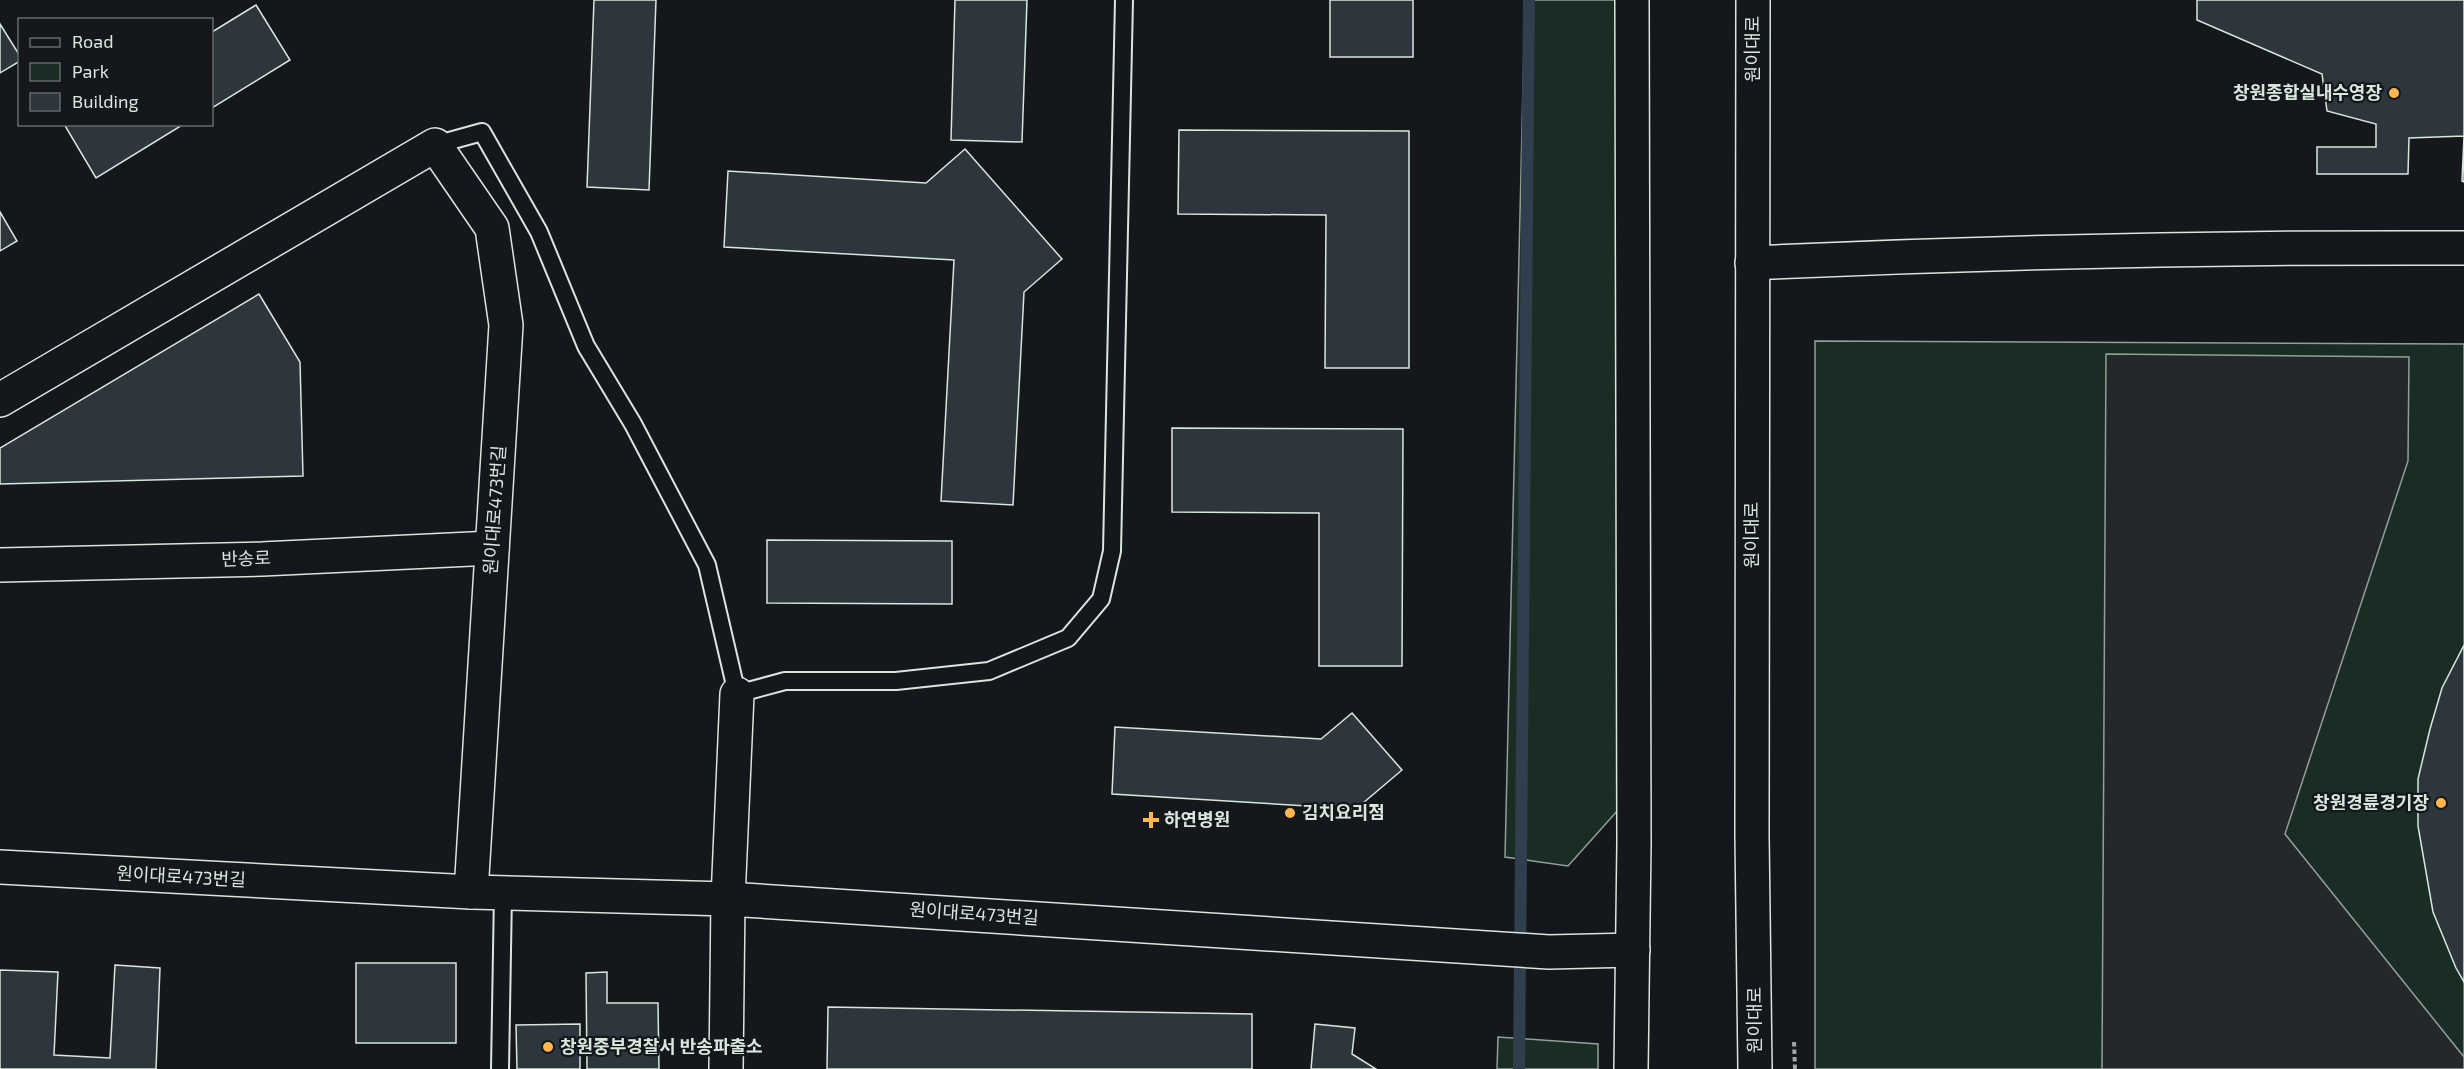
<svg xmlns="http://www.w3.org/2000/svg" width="2464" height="1069" font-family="'Exo 2','Noto Sans KR',sans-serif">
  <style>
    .green { fill: #1a2d24; stroke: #939e99; stroke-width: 1.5 }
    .parking { fill: #24282b; stroke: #939e99; stroke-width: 1.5 }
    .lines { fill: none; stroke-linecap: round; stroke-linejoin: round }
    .stream { stroke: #2f3f4d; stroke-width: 12 }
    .building { fill: #2c363c; stroke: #d8e6dc; stroke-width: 1.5 }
    .lane-casing { stroke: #d8e6dc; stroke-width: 20 }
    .street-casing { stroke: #d8e6dc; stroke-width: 36 }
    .primary-casing { stroke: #d8e6dc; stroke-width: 36 }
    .path { stroke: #9da8a2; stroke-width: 4; stroke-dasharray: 4.5 3; stroke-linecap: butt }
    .lane { stroke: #14181c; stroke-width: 16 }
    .street { stroke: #14181c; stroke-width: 33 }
    .primary { stroke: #14181c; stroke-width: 33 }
    .poi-dot { fill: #ffb74d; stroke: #14181c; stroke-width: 2 }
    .labels { text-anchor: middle; stroke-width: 4.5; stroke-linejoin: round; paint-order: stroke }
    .street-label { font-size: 18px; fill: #d8e6dc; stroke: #14181c }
    .poi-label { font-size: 18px; font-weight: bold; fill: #d8e6dc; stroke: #14181c; text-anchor: start }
  </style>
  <rect width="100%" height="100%" fill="#14181c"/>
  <g class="green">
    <path d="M 1525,0 L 1618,0 L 1619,809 L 1568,866 L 1505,857 Z"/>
    <path d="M 1815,341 L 2464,344 L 2464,1069 L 1815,1069 Z"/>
    <path d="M 1498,1037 L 1598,1044 L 1598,1069 L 1497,1069 Z"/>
  </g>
  <path class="parking" d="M 2106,354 L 2409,357 L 2408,461 L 2285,834 L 2464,1057 L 2464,1069 L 2102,1069 Z"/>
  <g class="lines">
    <path class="stream" d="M 1519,1069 L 1529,0"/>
  </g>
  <g class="building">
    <path d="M 594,0 L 656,0 L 649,190 L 587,187 Z"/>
    <path d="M 955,0 L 1027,0 L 1022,142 L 951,140 Z"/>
    <rect x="1330" y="0" width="83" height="57"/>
    <path d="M 2197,0 L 2464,0 L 2464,182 L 2462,181 L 2464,136 L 2409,138 L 2408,174 L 2317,174 L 2317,147 L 2376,147 L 2376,124 L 2327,111 L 2322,74 L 2197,20 Z"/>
    <path d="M 256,5 L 290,60 L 212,108 L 212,32 Z"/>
    <path d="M 0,24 L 20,56 L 20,61 L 0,73 Z"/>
    <path d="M 64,124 L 184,124 L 96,178 Z"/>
    <path d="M 1179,130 L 1409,131 L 1409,368 L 1325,368 L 1326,215 L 1178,214 Z"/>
    <path d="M 965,149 L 1062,259 L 1024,292 L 1013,505 L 941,501 L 954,260 L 724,247 L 728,171 L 926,183 Z"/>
    <path d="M 0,212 L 17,241 L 0,251 Z"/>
    <path d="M 259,294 L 300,362 L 303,476 L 0,484 L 0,448 Z"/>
    <path d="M 1172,428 L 1403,429 L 1402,666 L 1319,666 L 1319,513 L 1172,512 Z"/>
    <path d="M 767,540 L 952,541 L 952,604 L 767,603 Z"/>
    <path d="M 2464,645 L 2464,982 L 2456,968 L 2433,912 L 2418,826 L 2418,779 L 2430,729 L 2442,688 Z"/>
    <path d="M 1352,713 L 1402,770 L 1356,809 L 1112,794 L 1115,727 L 1321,739 Z"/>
    <rect x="356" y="963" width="100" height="80"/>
    <path d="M 115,965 L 160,968 L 156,1069 L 0,1069 L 0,970 L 58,972 L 54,1055 L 110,1058 Z"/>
    <path d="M 607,972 L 607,1003 L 658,1003 L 659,1069 L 587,1069 L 586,973 Z"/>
    <path d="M 828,1007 L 1252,1014 L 1252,1069 L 827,1069 Z"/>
    <path d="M 580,1024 L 580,1069 L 517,1069 L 516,1025 Z"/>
    <path d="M 1315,1024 L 1355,1028 L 1352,1054 L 1376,1069 L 1311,1069 Z"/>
  </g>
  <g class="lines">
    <defs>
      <g id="lane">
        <path d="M 435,145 L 482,132 L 539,232 L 586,346 L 633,424 L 707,565 L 737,694 L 785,681 L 896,681 L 989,671 L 1068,638 L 1101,599 L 1112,551 L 1124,0"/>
        <path d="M 500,1069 L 503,893"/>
      </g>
      <g id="street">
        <path d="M 1752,263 C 1989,252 2226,247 2464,248"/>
        <path d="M 0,400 L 435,145 L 492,228 L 506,325 L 471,892"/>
        <path d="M 0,565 L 262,559 L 492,548"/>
        <path d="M 0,867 L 471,892 L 728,899 L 1549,952 L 1633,950"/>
        <path d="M 726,1069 L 728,899 L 737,694"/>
      </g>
      <g id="primary">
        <path d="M 1753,0 L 1752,836 L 1755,1069"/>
        <path d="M 1631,1069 L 1634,843 L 1632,0"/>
      </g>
    </defs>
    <use href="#lane" class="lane-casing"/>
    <use href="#street" class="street-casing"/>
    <use href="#primary" class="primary-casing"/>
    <path class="path" d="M 1794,1042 L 1795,1069"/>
    <use href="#lane" class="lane"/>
    <use href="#street" class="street"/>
    <use href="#primary" class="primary"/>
  </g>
  <g class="poi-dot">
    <circle cx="2394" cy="93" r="6"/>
    <circle cx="2441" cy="803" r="6"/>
    <circle cx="1290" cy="813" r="6"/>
    <path d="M1148 811h6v6h6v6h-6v6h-6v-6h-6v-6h6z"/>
    <circle cx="548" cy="1047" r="6"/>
  </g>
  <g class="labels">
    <g class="street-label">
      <text transform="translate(1753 49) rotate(-90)" y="6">원이대로</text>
      <text transform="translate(495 510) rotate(-86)" y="6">원이대로473번길</text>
      <text transform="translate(1752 535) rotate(-90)" y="6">원이대로</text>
      <text transform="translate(246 559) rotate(-2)" y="6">반송로</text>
      <text transform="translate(181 877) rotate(3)" y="6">원이대로473번길</text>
      <text transform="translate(974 914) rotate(4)" y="6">원이대로473번길</text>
      <text transform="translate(1755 1020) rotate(-90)" y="6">원이대로</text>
    </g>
    <g class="poi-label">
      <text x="2382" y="99" text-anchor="end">창원종합실내수영장</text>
      <text x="2429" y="809" text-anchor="end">창원경륜경기장</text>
      <text x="1302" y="819">김치요리점</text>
      <text x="1164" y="826">하연병원</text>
      <text x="560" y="1053">창원중부경찰서 반송파출소</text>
    </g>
  </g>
  <rect x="18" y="18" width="195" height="108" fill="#14181c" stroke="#626a69" stroke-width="1.5"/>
  <rect x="30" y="38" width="30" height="9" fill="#14181c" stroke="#626a69" stroke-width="1.5"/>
  <text x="72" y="48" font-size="18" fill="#d8e6dc">Road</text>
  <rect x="30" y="63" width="30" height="18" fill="#1a2d24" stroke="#626a69" stroke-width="1.5"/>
  <text x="72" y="78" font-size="18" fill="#d8e6dc">Park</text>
  <rect x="30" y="93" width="30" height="18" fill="#2c363c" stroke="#626a69" stroke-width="1.5"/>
  <text x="72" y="108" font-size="18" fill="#d8e6dc">Building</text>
</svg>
